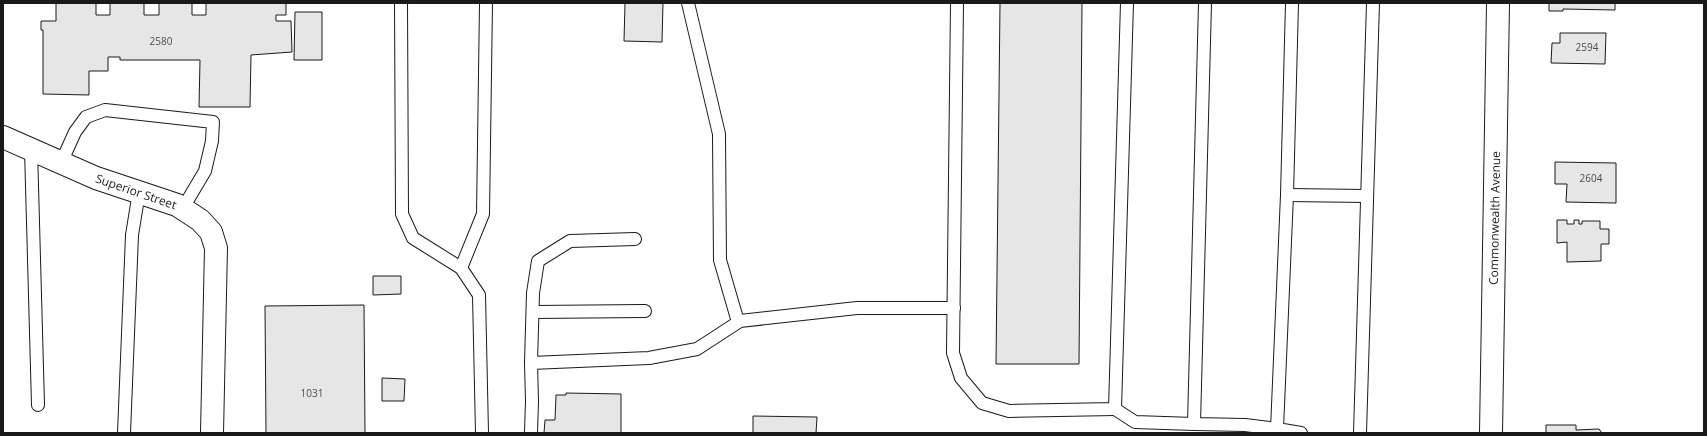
<svg xmlns="http://www.w3.org/2000/svg" width="1707" height="436" font-family="'Open Sans',sans-serif">
  <style>
    .building { fill: #e6e6e6; stroke: #1a1a1a }
    .lines { fill: none; stroke-linecap: round; stroke-linejoin: round }
    .service-casing { stroke: #1a1a1a; stroke-width: 14 }
    .minor-casing { stroke: #1a1a1a; stroke-width: 24 }
    .secondary-casing { stroke: #1a1a1a; stroke-width: 24 }
    .service { stroke: #fff; stroke-width: 12 }
    .minor { stroke: #fff; stroke-width: 22 }
    .secondary { stroke: #fff; stroke-width: 22 }
    .labels { text-anchor: middle; stroke-width: 3; stroke-linejoin: round; paint-order: stroke }
    .number-label { font-size: 10px; fill: #4d4d4d }
    .street-label { font-size: 12px; fill: #1a1a1a; stroke: #fff }
  </style>
  <rect width="100%" height="100%" fill="#fff"/>
  <g class="building">
    <path d="M 56,3 L 96,3 L 96,15 L 110,15 L 110,3 L 144,3 L 144,15 L 159,15 L 159,3 L 192,3 L 192,15 L 206,15 L 206,3 L 286,3 L 286,15 L 276,15 L 276,21 L 291,21 L 292,52 L 251,55 L 250,107 L 199,107 L 200,60 L 120,60 L 120,57 L 108,57 L 108,71 L 89,71 L 89,95 L 43,94 L 43,30 L 41,30 L 41,21 L 56,21 Z"/>
    <path d="M 625,3 L 663,3 L 662,42 L 624,41 Z"/>
    <path d="M 1000,3 L 1082,3 L 1079,364 L 996,364 Z"/>
    <path d="M 1549,3 L 1615,3 L 1615,10 L 1563,9 L 1563,11 L 1549,11 Z"/>
    <path d="M 295,12 L 322,12 L 322,60 L 294,60 Z"/>
    <path d="M 1560,33 L 1606,33 L 1605,64 L 1551,63 L 1552,43 L 1560,43 Z"/>
    <path d="M 1555,162 L 1616,163 L 1616,203 L 1566,202 L 1567,184 L 1555,184 Z"/>
    <path d="M 1557,220 L 1567,220 L 1567,224 L 1574,224 L 1574,220 L 1579,220 L 1579,224 L 1582,224 L 1582,221 L 1600,221 L 1600,229 L 1609,229 L 1609,244 L 1601,244 L 1601,261 L 1567,262 L 1567,242 L 1557,243 Z"/>
    <path d="M 373,276 L 401,276 L 401,294 L 373,295 Z"/>
    <path d="M 364,305 L 365,433 L 266,433 L 265,306 Z"/>
    <path d="M 382,378 L 405,379 L 404,401 L 382,401 Z"/>
    <path d="M 566,393 L 621,394 L 621,433 L 544,433 L 545,420 L 555,420 L 556,395 L 566,395 Z"/>
    <path d="M 753,416 L 817,417 L 816,433 L 753,433 Z"/>
    <path d="M 1546,425 L 1576,425 L 1576,430 L 1599,429 L 1602,433 L 1546,433 Z"/>
  </g>
  <g class="lines">
    <defs>
      <g id="service">
        <path d="M 401,3 L 402,214 L 413,238 L 461,268 L 479,295 L 482,433"/>
        <path d="M 688,3 L 719,134 L 720,260 L 738,322"/>
        <path d="M 957,3 L 953,353 L 961,378 L 982,403 L 1009,411 L 1115,409 L 1127,3"/>
        <path d="M 1205,3 L 1194,424 L 1245,425 L 1277,429"/>
        <path d="M 1292,3 L 1287,195 L 1277,429 L 1301,433"/>
        <path d="M 31,149 L 38,405"/>
        <path d="M 61,163 L 75,132 L 86,117 L 105,110 L 213,122 L 212,141 L 205,171 L 183,208"/>
        <path d="M 1287,195 L 1366,196"/>
        <path d="M 461,268 L 483,214 L 486,3"/>
        <path d="M 533,312 L 645,311"/>
        <path d="M 531,363 L 533,293 L 538,261 L 570,241 L 635,239"/>
        <path d="M 1115,409 L 1135,422 L 1194,424"/>
        <path d="M 124,433 L 132,235 L 139,192"/>
        <path d="M 531,433 L 532,401 L 531,363 L 649,358 L 697,349 L 740,321 L 857,308 L 954,308"/>
        <path d="M 1360,433 L 1373,3"/>
      </g>
      <path id="minor" d="M 3,137 L 96,178 L 177,205 L 200,220 L 211,232 L 216,248 L 212,433"/>
      <path id="secondary" d="M 1491,433 L 1498,3"/>
    </defs>
    <use href="#service" class="service-casing"/>
    <use href="#minor" class="minor-casing"/>
    <use href="#secondary" class="secondary-casing"/>
    <use href="#service" class="service"/>
    <use href="#minor" class="minor"/>
    <use href="#secondary" class="secondary"/>
  </g>
  <g class="labels">
    <g class="number-label">
      <text x="161" y="45">2580</text>
      <text x="1587" y="51">2594</text>
      <text x="1591" y="182">2604</text>
      <text x="312" y="397">1031</text>
    </g>
    <g class="street-label">
      <text transform="translate(136 192) rotate(19)" y="4">Superior Street</text>
      <text transform="translate(1495 218) rotate(-89)" y="4">Commonwealth Avenue</text>
    </g>
  </g>
  <rect width="1707" height="436" fill="none" stroke="#1a1a1a" stroke-width="8"/>
</svg>
